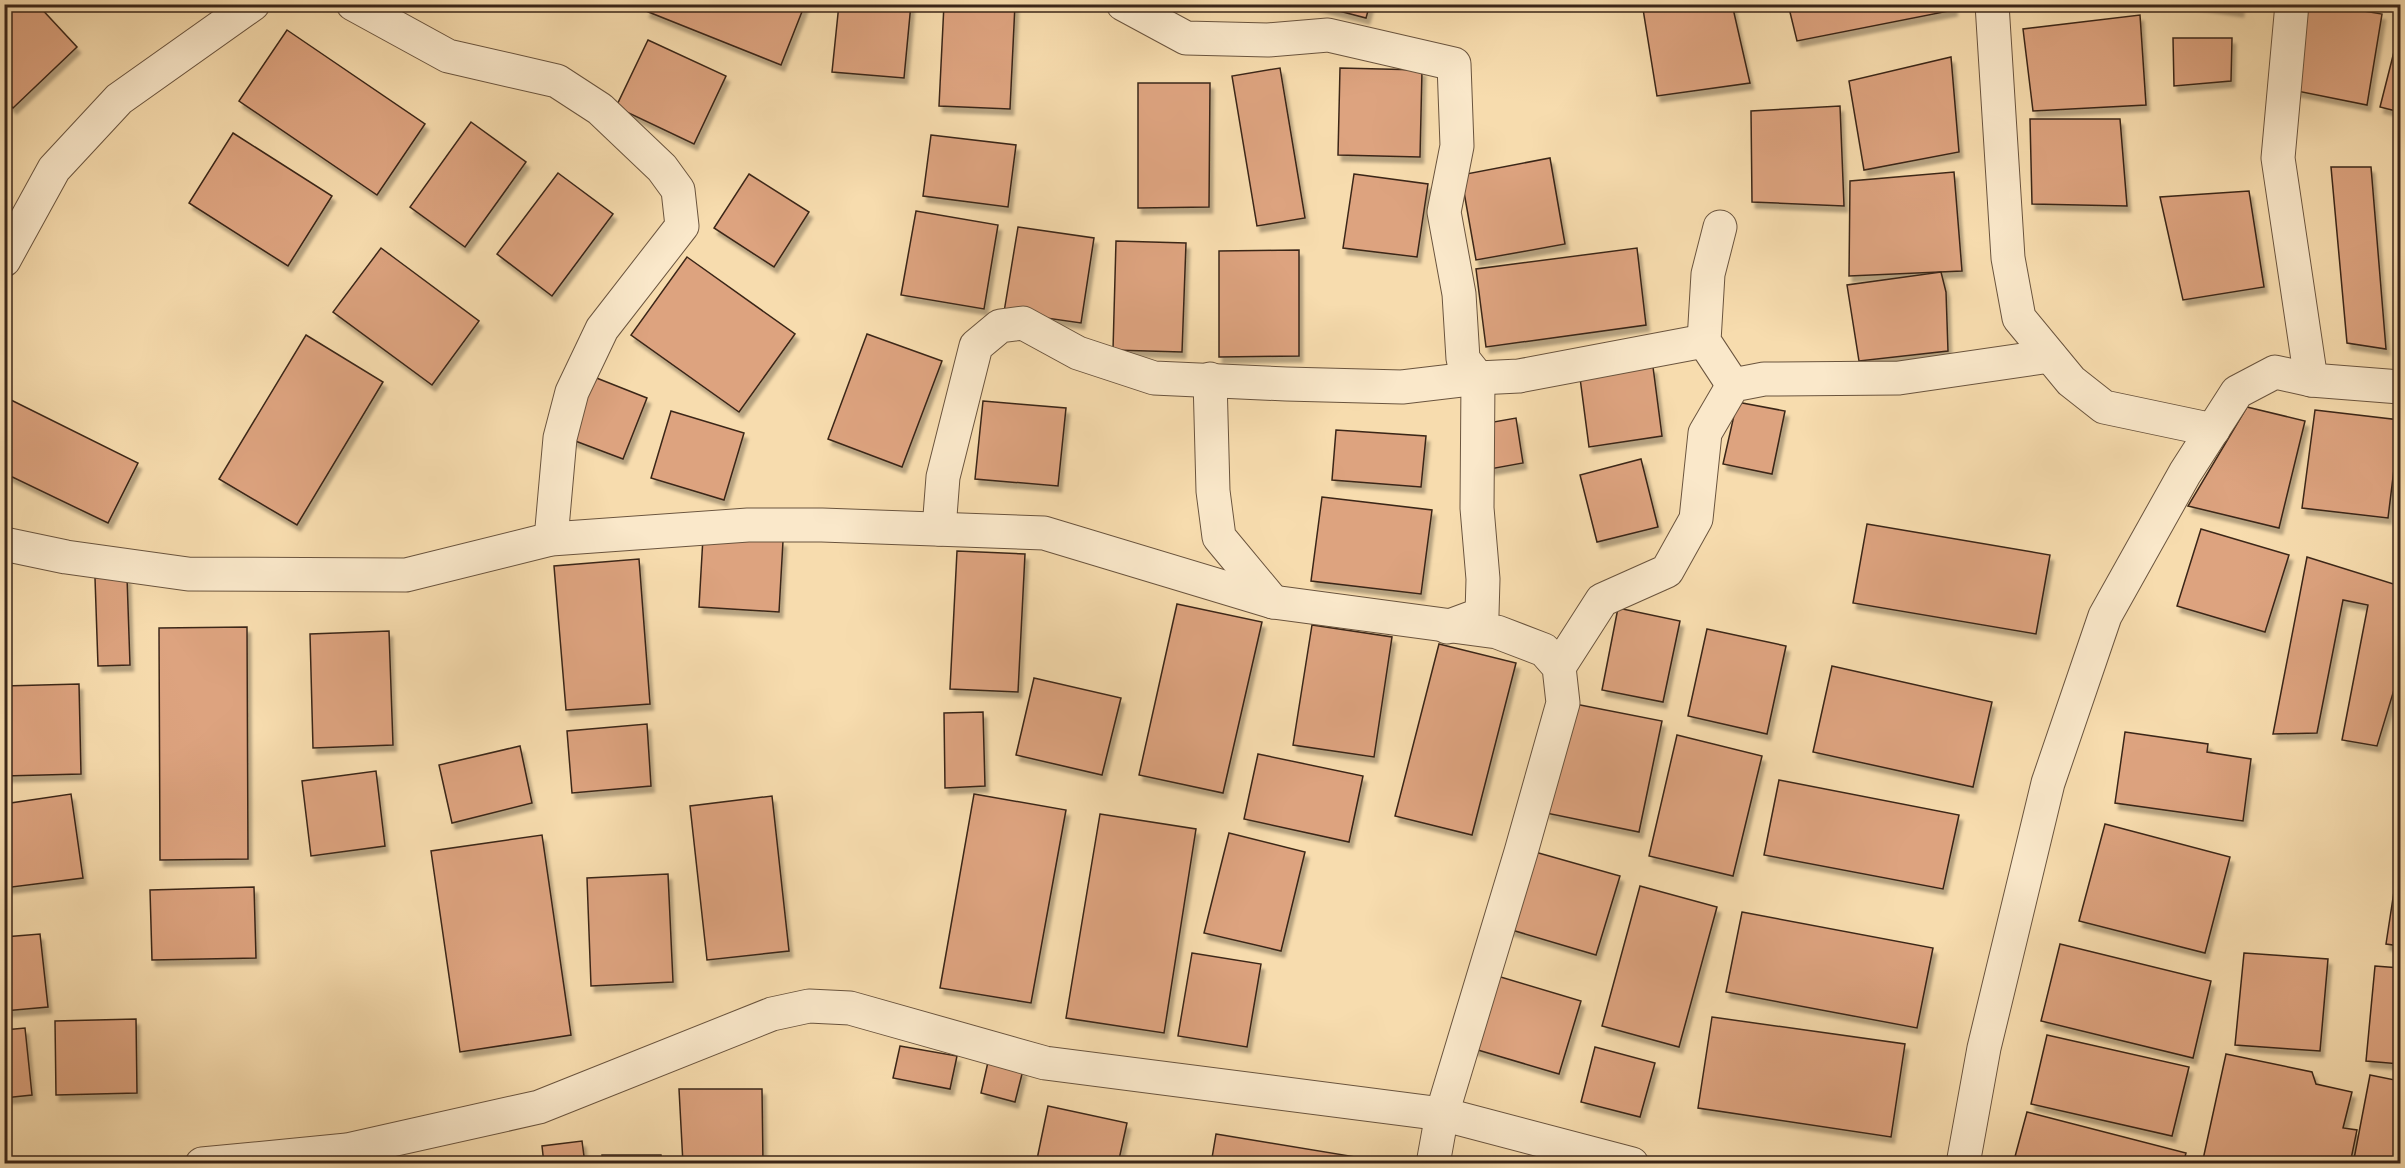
<svg xmlns="http://www.w3.org/2000/svg" width="2405" height="1168" font-family="'IM FELL Great Primer',serif">
  <style>
    .building { fill: #dda37f; stroke: #3b2619; stroke-width: 1.5; filter: url(#shadow) }
    .lines { fill: none; stroke-linecap: round; stroke-linejoin: round }
    .street-casing { stroke: #6a543e; stroke-width: 35 }
    .street { stroke: #fae8ca; stroke-width: 33 }
  </style>
  <defs>
    <filter id="shadow"><feDropShadow dx="3.5" dy="6" stdDeviation="1.5" flood-color="#0004"/></filter>
  </defs>
  <rect width="100%" height="100%" fill="#f7dcae"/>
  <filter id="stains"><feTurbulence type="fractalNoise" baseFrequency=".00333" numOctaves="4"/><feColorMatrix values="0 0 0 0 .2 0 0 0 0 .09 0 0 0 0 .02 0 0 0 .5 -.17"/></filter>
  <radialGradient id="worn" r=".72"><stop offset=".6" stop-color="#630" stop-opacity="0"/><stop offset="1" stop-color="#630" stop-opacity=".3"/></radialGradient>
  <g class="building">
    <path d="M 4,4 L 37,4 L 77,47 L 13,108 L 4,99 Z"/>
    <path d="M 649,4 L 805,4 L 781,65 L 646,11 Z"/>
    <path d="M 839,4 L 911,4 L 904,78 L 832,72 Z"/>
    <path d="M 944,4 L 1015,4 L 1010,109 L 939,106 Z"/>
    <path d="M 1312,4 L 1370,4 L 1366,18 Z"/>
    <path d="M 1660,4 L 1732,4 L 1750,83 L 1657,96 L 1643,9 Z"/>
    <path d="M 1788,4 L 1953,4 L 1954,10 L 1797,41 Z"/>
    <path d="M 2195,4 L 2241,4 L 2240,11 Z"/>
    <path d="M 2302,4 L 2321,4 L 2382,14 L 2367,105 L 2292,90 Z"/>
    <path d="M 2140,15 L 2146,105 L 2033,111 L 2023,29 Z"/>
    <path d="M 2400,28 L 2400,112 L 2380,107 Z"/>
    <path d="M 287,30 L 425,124 L 377,195 L 239,101 Z"/>
    <path d="M 2173,38 L 2232,38 L 2231,81 L 2174,86 Z"/>
    <path d="M 648,40 L 726,76 L 694,144 L 616,107 Z"/>
    <path d="M 1951,57 L 1959,152 L 1864,170 L 1849,81 Z"/>
    <path d="M 1280,68 L 1305,218 L 1257,226 L 1232,76 Z"/>
    <path d="M 1340,68 L 1422,70 L 1420,157 L 1338,155 Z"/>
    <path d="M 1138,83 L 1210,83 L 1209,207 L 1138,208 Z"/>
    <path d="M 1840,106 L 1844,206 L 1752,202 L 1751,111 Z"/>
    <path d="M 2030,119 L 2120,119 L 2127,206 L 2032,204 Z"/>
    <path d="M 471,122 L 526,162 L 465,247 L 410,207 Z"/>
    <path d="M 233,133 L 332,196 L 288,266 L 189,203 Z"/>
    <path d="M 931,135 L 1016,145 L 1008,207 L 923,196 Z"/>
    <path d="M 1550,158 L 1565,244 L 1476,260 L 1461,175 Z"/>
    <path d="M 2331,167 L 2371,167 L 2386,349 L 2347,343 Z"/>
    <path d="M 1954,172 L 1962,271 L 1849,276 L 1850,181 Z"/>
    <path d="M 558,173 L 613,214 L 552,296 L 497,254 Z"/>
    <path d="M 749,174 L 809,212 L 774,267 L 714,228 Z"/>
    <path d="M 1354,174 L 1428,184 L 1417,257 L 1343,248 Z"/>
    <path d="M 2249,191 L 2264,287 L 2183,300 L 2160,197 Z"/>
    <path d="M 916,211 L 998,225 L 984,309 L 901,295 Z"/>
    <path d="M 1018,227 L 1094,238 L 1081,323 L 1004,312 Z"/>
    <path d="M 1116,241 L 1186,243 L 1182,352 L 1113,350 Z"/>
    <path d="M 381,248 L 479,321 L 432,385 L 333,312 Z"/>
    <path d="M 1637,248 L 1646,325 L 1486,347 L 1476,269 Z"/>
    <path d="M 1299,250 L 1299,356 L 1219,357 L 1219,251 Z"/>
    <path d="M 687,257 L 795,334 L 739,412 L 631,335 Z"/>
    <path d="M 1941,272 L 1946,292 L 1948,351 L 1859,361 L 1847,285 Z"/>
    <path d="M 867,334 L 942,361 L 902,467 L 828,439 Z"/>
    <path d="M 306,335 L 383,382 L 297,525 L 219,479 Z"/>
    <path d="M 1653,367 L 1662,436 L 1589,447 L 1580,378 Z"/>
    <path d="M 594,377 L 647,398 L 623,459 L 570,439 Z"/>
    <path d="M 7,398 L 138,463 L 108,523 L 4,473 L 4,403 Z"/>
    <path d="M 983,401 L 1066,408 L 1058,486 L 975,479 Z"/>
    <path d="M 1737,402 L 1785,411 L 1772,474 L 1723,464 Z"/>
    <path d="M 2247,407 L 2305,421 L 2279,528 L 2188,506 Z"/>
    <path d="M 2315,410 L 2400,420 L 2388,518 L 2302,508 Z"/>
    <path d="M 671,411 L 744,433 L 724,500 L 651,478 Z"/>
    <path d="M 1516,418 L 1523,463 L 1490,469 L 1482,424 Z"/>
    <path d="M 1336,430 L 1426,436 L 1421,487 L 1332,480 Z"/>
    <path d="M 1641,459 L 1658,527 L 1597,542 L 1580,475 Z"/>
    <path d="M 1322,497 L 1432,510 L 1421,594 L 1311,581 Z"/>
    <path d="M 1867,524 L 2050,555 L 2036,634 L 1853,603 Z"/>
    <path d="M 2201,529 L 2289,555 L 2265,632 L 2177,606 Z"/>
    <path d="M 703,537 L 783,541 L 779,612 L 699,607 Z"/>
    <path d="M 957,551 L 1025,554 L 1018,692 L 950,689 Z"/>
    <path d="M 2307,557 L 2400,586 L 2400,670 L 2377,746 L 2342,740 L 2368,605 L 2343,600 L 2317,733 L 2273,734 Z"/>
    <path d="M 639,559 L 650,704 L 566,710 L 554,566 Z"/>
    <path d="M 127,577 L 130,665 L 98,666 L 95,578 Z"/>
    <path d="M 1177,604 L 1262,622 L 1223,793 L 1139,775 Z"/>
    <path d="M 1618,608 L 1680,621 L 1663,702 L 1602,690 Z"/>
    <path d="M 1312,625 L 1392,637 L 1374,757 L 1293,745 Z"/>
    <path d="M 247,627 L 248,859 L 160,860 L 159,628 Z"/>
    <path d="M 1707,629 L 1786,646 L 1767,734 L 1688,716 Z"/>
    <path d="M 389,631 L 393,745 L 313,748 L 310,634 Z"/>
    <path d="M 1439,644 L 1516,663 L 1472,835 L 1395,816 Z"/>
    <path d="M 1832,666 L 1992,702 L 1973,787 L 1813,752 Z"/>
    <path d="M 1034,678 L 1121,698 L 1102,775 L 1016,755 Z"/>
    <path d="M 79,684 L 81,774 L 4,776 L 4,686 Z"/>
    <path d="M 1570,703 L 1662,721 L 1639,832 L 1546,813 Z"/>
    <path d="M 983,712 L 985,786 L 945,788 L 944,713 Z"/>
    <path d="M 647,724 L 651,786 L 572,793 L 567,731 Z"/>
    <path d="M 2125,732 L 2208,744 L 2207,752 L 2251,759 L 2243,821 L 2115,803 Z"/>
    <path d="M 1677,735 L 1762,756 L 1733,876 L 1649,856 Z"/>
    <path d="M 520,746 L 532,803 L 452,823 L 439,765 Z"/>
    <path d="M 1258,754 L 1363,776 L 1349,842 L 1244,819 Z"/>
    <path d="M 376,771 L 385,846 L 311,856 L 302,781 Z"/>
    <path d="M 1779,780 L 1959,815 L 1943,889 L 1764,855 Z"/>
    <path d="M 71,794 L 83,878 L 4,888 L 4,804 Z"/>
    <path d="M 974,794 L 1066,810 L 1031,1003 L 940,988 Z"/>
    <path d="M 772,796 L 789,951 L 707,960 L 690,806 Z"/>
    <path d="M 1100,814 L 1196,829 L 1164,1033 L 1066,1018 Z"/>
    <path d="M 2105,824 L 2230,857 L 2205,953 L 2079,921 Z"/>
    <path d="M 1229,833 L 1305,852 L 1281,951 L 1204,933 Z"/>
    <path d="M 542,835 L 571,1035 L 460,1052 L 431,851 Z"/>
    <path d="M 1528,850 L 1620,876 L 1596,955 L 1505,928 Z"/>
    <path d="M 2400,852 L 2400,946 L 2386,944 Z"/>
    <path d="M 668,874 L 673,982 L 591,986 L 587,878 Z"/>
    <path d="M 1640,886 L 1717,907 L 1679,1047 L 1602,1026 Z"/>
    <path d="M 254,887 L 256,958 L 152,960 L 150,890 Z"/>
    <path d="M 1742,912 L 1933,948 L 1917,1028 L 1726,992 Z"/>
    <path d="M 40,934 L 48,1007 L 4,1011 L 4,937 Z"/>
    <path d="M 2060,944 L 2211,981 L 2193,1058 L 2041,1021 Z"/>
    <path d="M 1192,953 L 1261,964 L 1247,1047 L 1178,1036 Z"/>
    <path d="M 2244,953 L 2328,959 L 2320,1051 L 2235,1045 Z"/>
    <path d="M 2375,966 L 2400,968 L 2400,1064 L 2366,1061 Z"/>
    <path d="M 1494,975 L 1581,1001 L 1559,1074 L 1471,1048 Z"/>
    <path d="M 1712,1017 L 1905,1044 L 1891,1137 L 1698,1108 Z"/>
    <path d="M 136,1019 L 137,1093 L 56,1095 L 55,1021 Z"/>
    <path d="M 25,1028 L 32,1095 L 4,1098 L 4,1030 Z"/>
    <path d="M 2047,1035 L 2189,1067 L 2172,1136 L 2031,1104 Z"/>
    <path d="M 900,1046 L 957,1056 L 950,1089 L 893,1078 Z"/>
    <path d="M 1595,1047 L 1655,1063 L 1640,1117 L 1581,1102 Z"/>
    <path d="M 2226,1054 L 2312,1072 L 2316,1084 L 2352,1092 L 2343,1128 L 2357,1130 L 2350,1164 L 2202,1164 Z"/>
    <path d="M 988,1062 L 1023,1070 L 1015,1102 L 981,1093 Z"/>
    <path d="M 2370,1075 L 2400,1081 L 2400,1164 L 2353,1164 Z"/>
    <path d="M 679,1089 L 762,1089 L 763,1164 L 683,1164 Z"/>
    <path d="M 1048,1106 L 1127,1123 L 1118,1164 L 1036,1164 Z"/>
    <path d="M 2027,1112 L 2186,1153 L 2183,1164 L 2013,1164 Z"/>
    <path d="M 1216,1134 L 1362,1158 L 1361,1164 L 1211,1164 Z"/>
    <path d="M 582,1141 L 585,1164 L 544,1164 L 542,1146 Z"/>
    <path d="M 602,1155 L 661,1155 L 662,1164 L 602,1164 Z"/>
  </g>
  <g class="lines">
    <defs>
      <g id="street">
        <path d="M 353,4 L 448,56 L 557,81 L 600,109 L 662,168 L 678,190 L 682,226 L 602,329 L 572,392 L 560,438 L 551,539"/>
        <path d="M 1123,4 L 1186,38 L 1268,40 L 1328,35 L 1454,64 L 1457,146 L 1444,212 L 1459,294 L 1463,359 L 1478,378 L 1477,508 L 1483,579 L 1482,614 L 1447,627"/>
        <path d="M 1992,4 L 2008,258 L 2019,318 L 2071,381 L 2104,407 L 2213,430"/>
        <path d="M 2292,4 L 2278,158 L 2311,380"/>
        <path d="M 1720,227 L 1708,274 L 1704,341 L 1733,385"/>
        <path d="M 4,260 L 54,169 L 119,99 L 253,4"/>
        <path d="M 1210,379 L 1213,491 L 1219,537 L 1273,602"/>
        <path d="M 939,529 L 943,477 L 976,346 L 1000,326 L 1023,323 L 1078,353 L 1154,378 L 1286,384 L 1402,387 L 1478,378 L 1519,376 L 1704,341"/>
        <path d="M 4,544 L 66,557 L 188,574 L 406,575 L 551,539 L 748,525 L 822,525 L 1044,533 L 1273,602 L 1497,632 L 1544,650 L 1559,667 L 1563,703 L 1521,852 L 1442,1114 L 1433,1164"/>
        <path d="M 1559,667 L 1602,600 L 1667,571 L 1696,519 L 1705,433 L 1733,385 L 1764,379 L 1899,378 L 2050,356"/>
        <path d="M 202,1164 L 347,1150 L 539,1107 L 772,1014 L 809,1006 L 850,1008 L 1045,1063 L 1442,1114 L 1632,1164"/>
        <path d="M 1963,1164 L 1984,1048 L 2048,783 L 2105,616 L 2185,473 L 2237,392 L 2275,372 L 2311,380 L 2400,387"/>
      </g>
    </defs>
    <use href="#street" class="street-casing"/>
    <use href="#street" class="street"/>
  </g>
  <rect width="2405" height="1168" fill="none" stroke="#f7dcae" stroke-width="24"/>
  <rect x="6" y="6" width="2393" height="1156" fill="none" stroke="#3b2619" stroke-width="3"/>
  <rect x="12" y="12" width="2381" height="1144" fill="none" stroke="#3b2619" stroke-width="1.5"/>
  <rect width="100%" height="100%" filter="url(#stains)"/>
  <rect width="100%" height="100%" fill="url(#worn)"/>
</svg>
